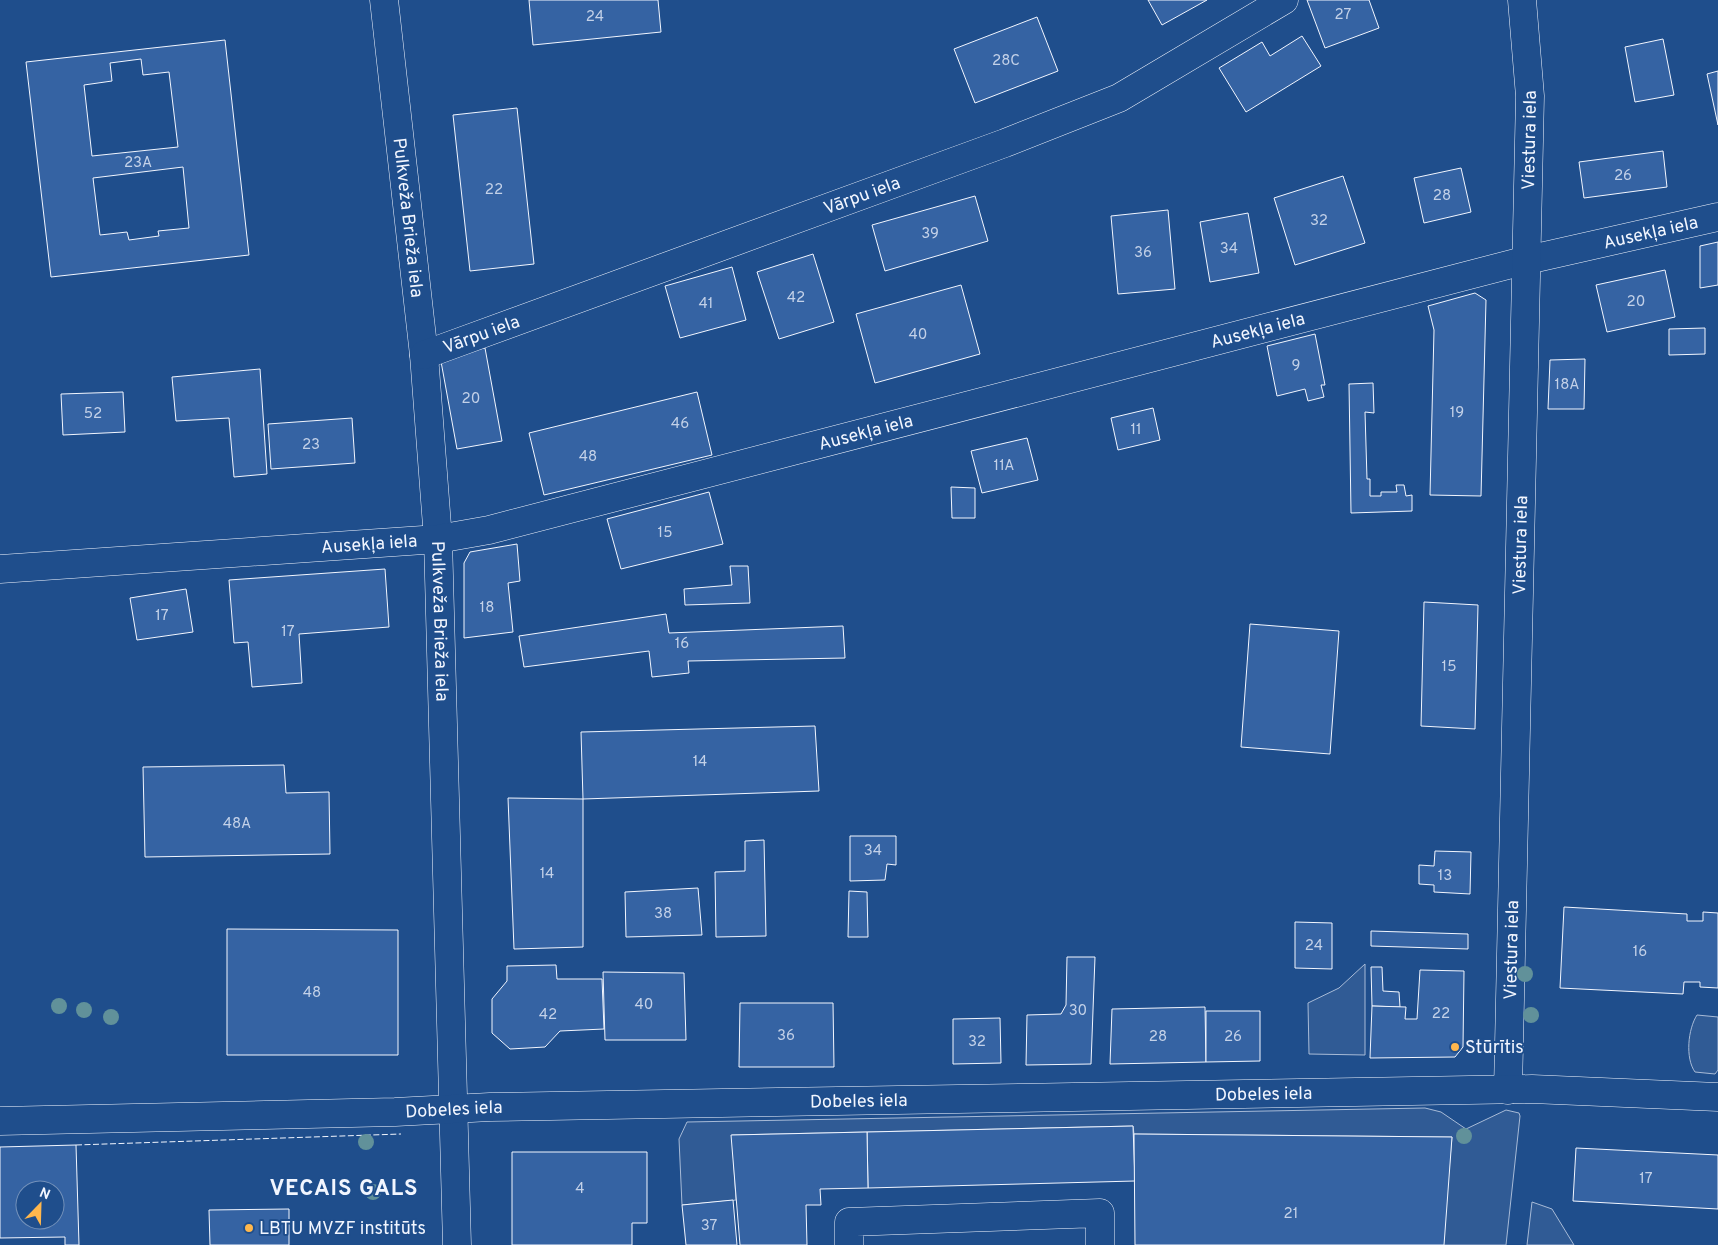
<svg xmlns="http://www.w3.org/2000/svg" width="1718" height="1245" font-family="Overpass,sans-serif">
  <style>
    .green { fill: #305b95; stroke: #a8bbd7 }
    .building { fill: #3563a3; stroke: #f2f6ff; fill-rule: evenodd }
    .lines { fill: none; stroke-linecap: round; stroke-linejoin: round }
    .minor-casing { stroke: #f2f6ff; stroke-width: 29 }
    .minor { stroke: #1f4e8c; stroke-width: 28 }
    .fence { stroke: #f2f6ff; stroke-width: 1; stroke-dasharray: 6 2.5; stroke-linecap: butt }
    .tree { fill: #61919a }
    .poi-dot { fill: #ffb74d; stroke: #1f4e8c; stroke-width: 2 }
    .labels { text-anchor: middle; stroke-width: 4; stroke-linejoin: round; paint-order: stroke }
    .number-label { font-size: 15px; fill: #c3d1e8 }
    .street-label { font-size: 18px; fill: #f2f6ff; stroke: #1f4e8c }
    .poi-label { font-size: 18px; fill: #f2f6ff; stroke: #1f4e8c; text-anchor: start }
    .district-label { font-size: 22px; font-weight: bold; letter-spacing: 1px; fill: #f2f6ff; stroke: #1f4e8c }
  </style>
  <rect width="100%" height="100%" fill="#1f4e8c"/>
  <g class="green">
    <path d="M 1365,964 L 1365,1055 L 1309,1054 L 1308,1003 L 1339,988 Z"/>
    <path d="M 1697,1015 L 1718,1017 L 1718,1070 L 1715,1074 L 1695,1072 C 1685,1058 1688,1029 1697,1015 Z"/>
    <path d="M 1425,1108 L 1441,1112 L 1466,1129 L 1506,1110 L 1519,1113 L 1520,1116 L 1506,1245 L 1442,1245 L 1452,1137 L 1134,1134 L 1133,1126 L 732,1135 L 736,1200 L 682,1205 L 679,1139 L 687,1122 Z"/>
    <path d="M 1532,1202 L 1552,1209 L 1574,1245 L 1527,1245 Z"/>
  </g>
  <g class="building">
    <path d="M 529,0 L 658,0 L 661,32 L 533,45 Z"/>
    <path d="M 1148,0 L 1207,0 L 1162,25 Z"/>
    <path d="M 1307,0 L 1369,0 L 1379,28 L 1325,48 Z"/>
    <path d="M 1037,17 L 1058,71 L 975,103 L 954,49 Z"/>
    <path d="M 1302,36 L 1321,66 L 1246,112 L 1219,68 L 1262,42 L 1270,56 Z"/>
    <path d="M 1663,39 L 1674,95 L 1635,102 L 1625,47 Z"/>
    <path d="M 225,40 L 249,255 L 51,277 L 26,62 ZM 141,59 L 143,75 L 169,72 L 178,147 L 92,156 L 84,85 L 112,81 L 110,63 ZM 183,167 L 189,228 L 158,231 L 159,236 L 129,240 L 127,232 L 100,235 L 93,178 Z"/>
    <path d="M 1718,71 L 1718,125 L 1707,74 Z"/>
    <path d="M 517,108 L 534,264 L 470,271 L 453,115 Z"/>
    <path d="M 1663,151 L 1667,187 L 1584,198 L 1579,162 Z"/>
    <path d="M 1461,168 L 1471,212 L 1424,223 L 1414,178 Z"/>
    <path d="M 1343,176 L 1365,243 L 1295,265 L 1274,198 Z"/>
    <path d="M 975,196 L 988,241 L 885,271 L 872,225 Z"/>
    <path d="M 1168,210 L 1175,289 L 1118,294 L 1111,216 Z"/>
    <path d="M 1248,213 L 1259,273 L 1210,282 L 1200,222 Z"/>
    <path d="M 1718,242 L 1718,285 L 1700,288 L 1700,246 Z"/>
    <path d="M 813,254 L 834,322 L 779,339 L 757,272 Z"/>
    <path d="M 732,267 L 746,320 L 680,338 L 665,286 Z"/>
    <path d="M 1665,270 L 1675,317 L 1607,332 L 1596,285 Z"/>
    <path d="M 961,285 L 980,354 L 875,383 L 856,314 Z"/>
    <path d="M 1475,293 L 1486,300 L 1481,496 L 1430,495 L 1434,330 L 1428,306 Z"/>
    <path d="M 1705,328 L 1705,354 L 1669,355 L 1669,329 Z"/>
    <path d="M 1315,334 L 1325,385 L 1321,385 L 1324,397 L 1308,401 L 1305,389 L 1277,396 L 1267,346 Z"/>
    <path d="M 485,348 L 502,441 L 457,449 L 440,356 Z"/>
    <path d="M 1585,359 L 1584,409 L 1548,409 L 1550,360 Z"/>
    <path d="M 260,369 L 267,474 L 234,477 L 229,418 L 176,421 L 172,377 Z"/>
    <path d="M 1373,383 L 1374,413 L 1365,412 L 1367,479 L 1370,479 L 1370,496 L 1381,496 L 1381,492 L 1397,492 L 1396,485 L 1404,485 L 1406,496 L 1412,495 L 1412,511 L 1351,513 L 1349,384 Z"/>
    <path d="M 123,392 L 125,432 L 63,435 L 61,394 Z"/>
    <path d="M 697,392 L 712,455 L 544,495 L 529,433 Z"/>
    <path d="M 1153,408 L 1160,440 L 1118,450 L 1111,418 Z"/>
    <path d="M 352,418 L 355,463 L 271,469 L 268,424 Z"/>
    <path d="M 1027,438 L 1038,480 L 982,493 L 971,451 Z"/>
    <path d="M 951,487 L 975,488 L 975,518 L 952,518 Z"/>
    <path d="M 709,492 L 723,544 L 621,569 L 607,519 Z"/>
    <path d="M 517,544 L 520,581 L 508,583 L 513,632 L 464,638 L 464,563 L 470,552 Z"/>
    <path d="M 730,566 L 748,566 L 750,603 L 685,605 L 684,589 L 732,585 Z"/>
    <path d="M 385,569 L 389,627 L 299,634 L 302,683 L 252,687 L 248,642 L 234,643 L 229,580 Z"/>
    <path d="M 186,589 L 193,632 L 137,640 L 130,598 Z"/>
    <path d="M 1424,602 L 1478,605 L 1475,729 L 1421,726 Z"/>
    <path d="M 666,614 L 669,633 L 843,626 L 845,658 L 688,661 L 689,673 L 652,677 L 649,651 L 524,667 L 519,636 Z"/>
    <path d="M 1250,624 L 1339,631 L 1330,754 L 1241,747 Z"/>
    <path d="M 815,726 L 819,791 L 583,799 L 581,732 Z"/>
    <path d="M 284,765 L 286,793 L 329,792 L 330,854 L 145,857 L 143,767 Z"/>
    <path d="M 508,798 L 583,799 L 583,947 L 514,949 Z"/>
    <path d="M 850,836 L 896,836 L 896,865 L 887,864 L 885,880 L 850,881 Z"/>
    <path d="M 764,840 L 766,936 L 716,937 L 715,872 L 745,871 L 745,841 Z"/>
    <path d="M 1435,851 L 1471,852 L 1470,894 L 1434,892 L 1434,885 L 1419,884 L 1419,865 L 1434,866 Z"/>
    <path d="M 698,888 L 702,935 L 626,937 L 625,892 Z"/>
    <path d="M 849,891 L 867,892 L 868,937 L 848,937 Z"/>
    <path d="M 1564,907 L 1687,914 L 1687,921 L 1703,921 L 1703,912 L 1718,913 L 1718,988 L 1700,987 L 1700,982 L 1684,982 L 1683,994 L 1560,988 Z"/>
    <path d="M 1295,922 L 1332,923 L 1332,969 L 1295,968 Z"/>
    <path d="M 227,929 L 398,930 L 398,1055 L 227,1055 Z"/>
    <path d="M 1371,931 L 1468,934 L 1468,949 L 1371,946 Z"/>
    <path d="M 1067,957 L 1095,957 L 1091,1064 L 1026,1065 L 1027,1015 L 1061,1014 L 1066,1005 Z"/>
    <path d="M 556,965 L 557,979 L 602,979 L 604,1029 L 560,1031 L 545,1047 L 510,1049 L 492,1033 L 492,999 L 507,981 L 507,966 Z"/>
    <path d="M 1371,967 L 1382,967 L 1383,991 L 1399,992 L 1400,1007 L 1372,1006 Z"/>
    <path d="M 1420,970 L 1464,971 L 1463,1047 L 1455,1057 L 1370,1058 L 1372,1006 L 1406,1007 L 1405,1019 L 1417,1019 Z"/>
    <path d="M 603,972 L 684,973 L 686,1040 L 605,1040 Z"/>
    <path d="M 740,1003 L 833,1003 L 834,1067 L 739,1067 Z"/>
    <path d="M 1205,1007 L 1206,1062 L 1110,1064 L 1112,1009 Z"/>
    <path d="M 1206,1011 L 1260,1011 L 1260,1061 L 1206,1062 Z"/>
    <path d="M 1000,1018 L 1001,1063 L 953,1064 L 953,1019 Z"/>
    <path d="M 1133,1126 L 1135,1181 L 868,1188 L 867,1132 Z"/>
    <path d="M 867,1132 L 868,1188 L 820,1189 L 821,1205 L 806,1205 L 807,1245 L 740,1245 L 731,1135 Z"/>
    <path d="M 1134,1134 L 1452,1137 L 1444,1245 L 1135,1245 Z"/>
    <path d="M 76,1145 L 79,1245 L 65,1245 L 65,1237 L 0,1238 L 0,1147 ZM 25,1190 L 55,1190 L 55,1220 L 25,1220 Z"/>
    <path d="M 1576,1148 L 1718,1155 L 1718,1209 L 1573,1201 Z"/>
    <path d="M 512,1152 L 647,1152 L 647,1223 L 632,1223 L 632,1245 L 512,1245 Z"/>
    <path d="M 733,1200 L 737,1245 L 686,1245 L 682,1205 Z"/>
    <path d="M 289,1209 L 289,1245 L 210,1245 L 209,1210 Z"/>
  </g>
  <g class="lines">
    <defs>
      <g id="minor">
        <path id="s1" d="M 384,0 L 424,355 L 438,539 L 457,1245"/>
        <path id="s2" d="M 424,355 L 1005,143 L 1119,98 L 1284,0"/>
        <path id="s3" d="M 0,569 L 438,539 L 489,530 L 1527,260 L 1718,217"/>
        <path id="s4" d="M 1508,1090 L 1530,96 L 1522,0"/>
        <path id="s5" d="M 0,1121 L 395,1112 L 490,1107 L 1532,1089 L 1718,1097"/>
        <path d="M 849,1245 L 849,1222 L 1100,1213 L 1100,1245"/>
      </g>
    </defs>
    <use href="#minor" class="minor-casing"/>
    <use href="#minor" class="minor"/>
    <path class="fence" d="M 76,1145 L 401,1134"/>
  </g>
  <g class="tree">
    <circle cx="1525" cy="974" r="8"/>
    <circle cx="59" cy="1006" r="8"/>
    <circle cx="84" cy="1010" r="8"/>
    <circle cx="1531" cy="1015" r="8"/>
    <circle cx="111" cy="1017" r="8"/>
    <circle cx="1464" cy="1136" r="8"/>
    <circle cx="366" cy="1142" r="8"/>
    <circle cx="373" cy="1192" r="8"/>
  </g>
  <g class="poi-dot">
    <circle cx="1455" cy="1047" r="5"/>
    <circle cx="249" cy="1228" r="5"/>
  </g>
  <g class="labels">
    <g class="number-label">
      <text x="1343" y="19">27</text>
      <text x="595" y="21">24</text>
      <text x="1006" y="65">28C</text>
      <text x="138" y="167">23A</text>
      <text x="1623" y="180">26</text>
      <text x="494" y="194">22</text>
      <text x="1442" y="200">28</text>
      <text x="1319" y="225">32</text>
      <text x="930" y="238">39</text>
      <text x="1229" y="253">34</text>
      <text x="1143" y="257">36</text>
      <text x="796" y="302">42</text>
      <text x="1636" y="306">20</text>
      <text x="706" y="308">41</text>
      <text x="918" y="339">40</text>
      <text x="1296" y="370">9</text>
      <text x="1567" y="389">18A</text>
      <text x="471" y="403">20</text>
      <text x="1457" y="417">19</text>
      <text x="93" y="418">52</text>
      <text x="680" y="428">46</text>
      <text x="1136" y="434">11</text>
      <text x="311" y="449">23</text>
      <text x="588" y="461">48</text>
      <text x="1004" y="470">11A</text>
      <text x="665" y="537">15</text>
      <text x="487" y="612">18</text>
      <text x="162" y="620">17</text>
      <text x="288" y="636">17</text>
      <text x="682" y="648">16</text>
      <text x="1449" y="671">15</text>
      <text x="700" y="766">14</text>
      <text x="237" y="828">48A</text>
      <text x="873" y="855">34</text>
      <text x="547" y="878">14</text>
      <text x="1445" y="880">13</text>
      <text x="663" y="918">38</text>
      <text x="1314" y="950">24</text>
      <text x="1640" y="956">16</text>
      <text x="312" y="997">48</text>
      <text x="644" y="1009">40</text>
      <text x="1078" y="1015">30</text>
      <text x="1441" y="1018">22</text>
      <text x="548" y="1019">42</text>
      <text x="786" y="1040">36</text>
      <text x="1158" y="1041">28</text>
      <text x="1233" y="1041">26</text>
      <text x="977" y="1046">32</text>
      <text x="1646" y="1183">17</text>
      <text x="580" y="1193">4</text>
      <text x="1291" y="1218">21</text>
      <text x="709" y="1230">37</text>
    </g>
    <g class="street-label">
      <text dy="6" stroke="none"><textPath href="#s4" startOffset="950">Viestura iela</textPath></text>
      <text dy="6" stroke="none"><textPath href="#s2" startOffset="466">Vārpu iela</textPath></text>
      <text dy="6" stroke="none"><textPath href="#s1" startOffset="219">Pulkveža Brieža iela</textPath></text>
      <text dy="6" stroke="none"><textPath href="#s3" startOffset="1690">Ausekļa iela</textPath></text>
      <text dy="6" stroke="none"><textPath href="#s3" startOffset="1285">Ausekļa iela</textPath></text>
      <text dy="6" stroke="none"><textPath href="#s2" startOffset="61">Vārpu iela</textPath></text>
      <text dy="6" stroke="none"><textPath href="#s3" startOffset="880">Ausekļa iela</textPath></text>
      <text dy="6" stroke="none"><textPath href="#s3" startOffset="370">Ausekļa iela</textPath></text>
      <text dy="6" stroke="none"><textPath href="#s4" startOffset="545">Viestura iela</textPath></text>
      <text dy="6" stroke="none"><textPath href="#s1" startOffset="624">Pulkveža Brieža iela</textPath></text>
      <text dy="6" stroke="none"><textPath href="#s4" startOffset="140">Viestura iela</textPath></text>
      <text dy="6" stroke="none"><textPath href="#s5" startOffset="1264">Dobeles iela</textPath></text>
      <text dy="6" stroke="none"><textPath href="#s5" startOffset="859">Dobeles iela</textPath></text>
      <text dy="6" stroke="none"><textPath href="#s5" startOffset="454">Dobeles iela</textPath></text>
    </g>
    <g class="poi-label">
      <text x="1465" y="1053">Stūrītis</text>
      <text x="259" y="1234">LBTU MVZF institūts</text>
    </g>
    <g class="district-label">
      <text x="344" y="1195">VECAIS GALS</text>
    </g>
  </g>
  <g transform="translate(40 1205) rotate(23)"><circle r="24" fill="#1f4e8c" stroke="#7391ba"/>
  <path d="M0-4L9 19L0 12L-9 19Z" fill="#ffb74d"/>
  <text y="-8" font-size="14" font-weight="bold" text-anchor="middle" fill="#f2f6ff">N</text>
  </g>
</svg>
